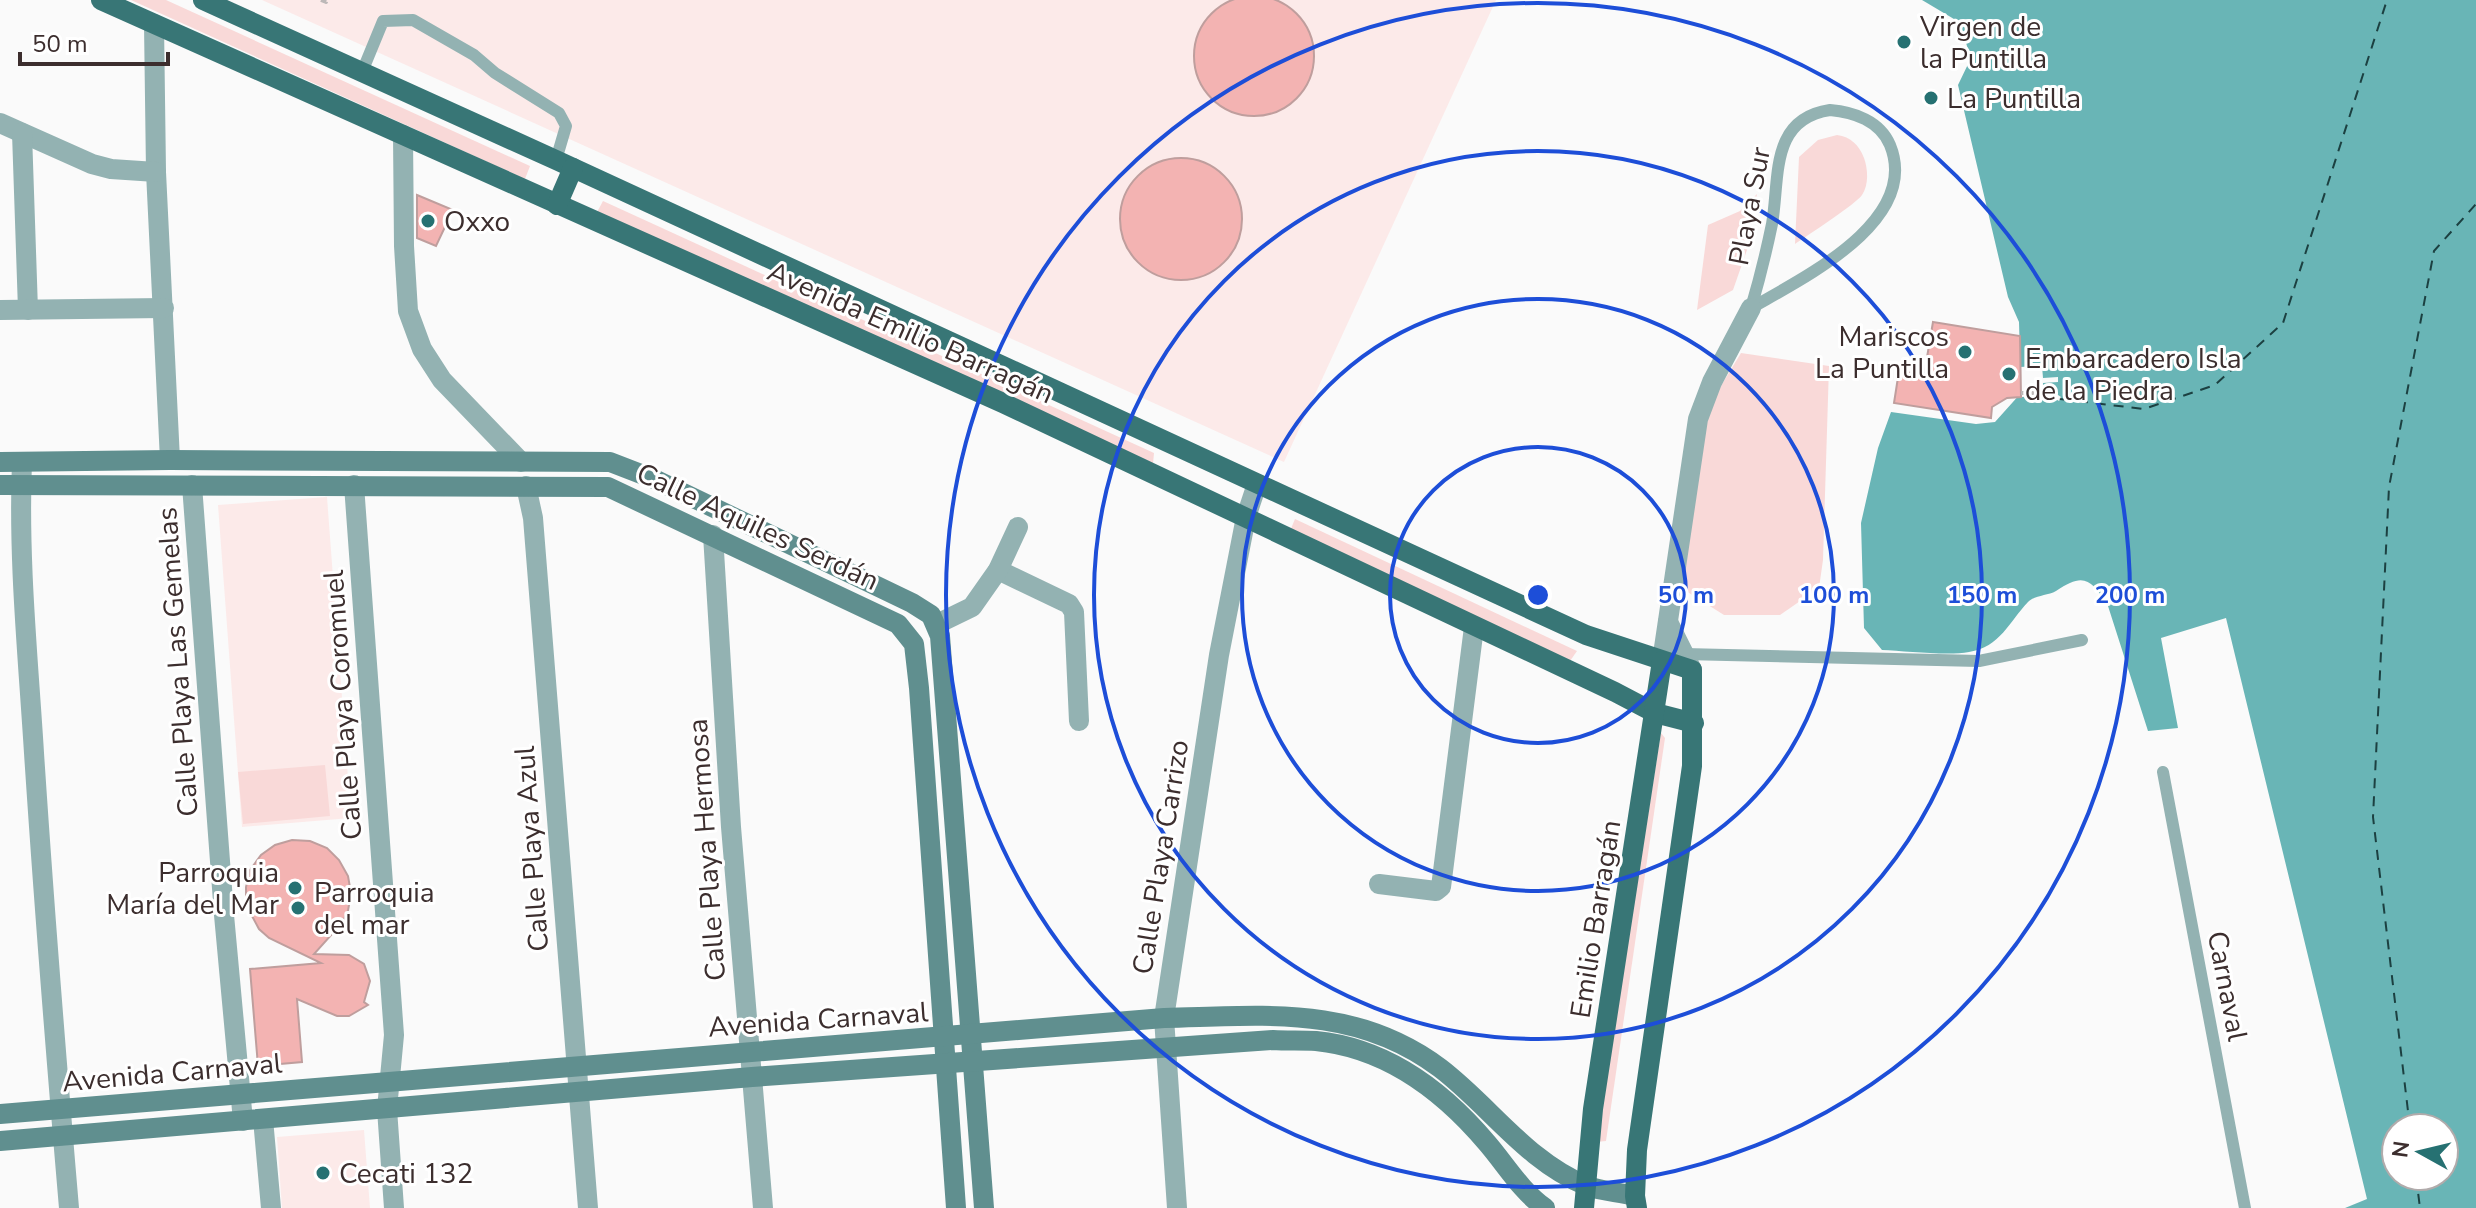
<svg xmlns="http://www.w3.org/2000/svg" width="2476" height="1208" font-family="'Nunito Sans',sans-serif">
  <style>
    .built { fill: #fceae9 }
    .green { fill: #f9d9d8 }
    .water { fill: #69b5b6; fill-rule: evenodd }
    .pier { fill: #fafafa }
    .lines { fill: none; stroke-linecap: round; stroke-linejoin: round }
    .ferry { stroke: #1c4041; stroke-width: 2; stroke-dasharray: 10 8; stroke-linecap: butt }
    .building { fill: #f3b3b2; stroke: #bf9e9d; stroke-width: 2 }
    .path { stroke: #bdb8b8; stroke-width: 4; stroke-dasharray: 6 4; stroke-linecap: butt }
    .lane { stroke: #93b2b2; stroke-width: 12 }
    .street { stroke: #93b2b2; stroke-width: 20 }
    .secondary { stroke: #608f8f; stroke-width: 20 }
    .primary { stroke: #387676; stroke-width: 20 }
    .ring { fill: none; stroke: #1d4ed8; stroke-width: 4 }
    .poi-dot { fill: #267172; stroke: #fff; stroke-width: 3 }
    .labels { text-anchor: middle; stroke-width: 6; stroke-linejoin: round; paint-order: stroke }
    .poi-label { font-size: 28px; fill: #3c2e2e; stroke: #fff; text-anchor: start }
    .street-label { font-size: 28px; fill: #3c2e2e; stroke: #fff }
    .centre { fill: #1d4ed8; stroke: #fff; stroke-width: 4 }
    .ring-label { font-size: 24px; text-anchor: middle; font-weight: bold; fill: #1d4ed8; stroke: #fff; stroke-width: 6; stroke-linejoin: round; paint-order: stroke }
  </style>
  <rect width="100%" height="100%" fill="#fafafa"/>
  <g class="built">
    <path d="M 262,0 L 1496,0 L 1284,462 Z"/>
    <path d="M 327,497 L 351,818 L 242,827 L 218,505 Z"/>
    <path d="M 364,1130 L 370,1208 L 282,1208 L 277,1137 Z"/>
  </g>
  <g class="green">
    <path d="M 131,0 L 166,0 L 530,166 L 525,179 Z"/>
    <path d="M 1837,135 C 1851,137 1859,145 1864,158 C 1868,169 1869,185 1862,195 C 1856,204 1808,235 1795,244 L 1799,157 L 1818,140 Z"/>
    <path d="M 1757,194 L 1748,247 L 1733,290 L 1697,310 L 1708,225 L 1740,211 Z"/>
    <path d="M 603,201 L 1154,453 L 1153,464 L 596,214 Z"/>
    <path d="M 1741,353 L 1829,366 L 1823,560 L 1819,588 L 1780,615 L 1724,615 L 1678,586 L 1705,412 Z"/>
    <path d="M 1295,519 L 1577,651 L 1570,661 L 1290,531 Z"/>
    <path d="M 1661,733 L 1665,738 L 1606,1141 L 1596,1142 Z"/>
    <path d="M 325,765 L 330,816 L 243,824 L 238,772 Z"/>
  </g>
  <path class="water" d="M 1922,0 L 2476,0 L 2476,1208 L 2345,1208 L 2367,1199 L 2226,618 L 2161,638 L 2178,728 L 2148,731 L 2108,606 C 2091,579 2084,572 2056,591 C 2047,596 2035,595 2028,602 C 2009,622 2000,647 1969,652 C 1948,656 1905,651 1882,650 L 1864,628 L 1861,523 L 1878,448 L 1891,412 L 1976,424 L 1995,422 L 2021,393 L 2019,322 L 2008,297 L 1958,85 L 1971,58 L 1959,22 ZM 2396,1128 L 2444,1128 L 2444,1176 L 2396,1176 Z"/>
  <path class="pier" d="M 2042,366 L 2043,378 L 2058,377 L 2058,382 L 2043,383 L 2043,389 L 2049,389 L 2061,397 L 2059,401 L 2051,396 L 2021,397 L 2020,367 Z"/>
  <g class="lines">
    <g class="ferry">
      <path d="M 2060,399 L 2144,409 L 2215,385 L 2283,323 L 2387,0"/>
      <path d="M 2410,1128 L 2373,817 L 2389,487 L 2434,251 L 2476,204"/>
      <path d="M 2416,1176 L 2420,1208"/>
    </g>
  </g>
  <g class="building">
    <circle cx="1254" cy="56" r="60"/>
    <circle cx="1181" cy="219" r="61"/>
    <path d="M 417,195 L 453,210 L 436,246 L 417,238 Z"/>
    <path d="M 1933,322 L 2020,336 L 2021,397 L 2007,398 L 1992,407 L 1991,418 L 1894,403 L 1899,371 L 1924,375 Z"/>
    <path d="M 292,840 L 310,841 L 327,848 L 339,860 L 348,876 L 351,893 L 348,911 L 342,923 L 314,954 L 349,955 L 364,964 L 370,981 L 364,1002 L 368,1005 L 349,1016 L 337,1016 L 297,999 L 302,1062 L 258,1066 L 250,969 L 321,963 L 269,938 L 259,929 L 246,905 L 246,887 L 250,870 L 261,855 L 275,845 Z"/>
  </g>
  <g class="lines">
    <g class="path">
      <path d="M 321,0 L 326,2 L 327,0"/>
      <path d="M 2021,393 L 2049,393 L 2060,399"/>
    </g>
    <g class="lane">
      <path d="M 362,72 L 383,21 L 413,20 L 474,55 L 495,73 L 559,113 L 566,126 L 556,160"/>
      <path d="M 1830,110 C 1854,112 1880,121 1890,145 C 1921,221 1803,278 1751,308 C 1759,281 1766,253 1772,224 C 1780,179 1769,119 1830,110 Z"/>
      <path d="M 1684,654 L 1979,661 L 2082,640"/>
      <path d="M 2163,772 L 2245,1208"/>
    </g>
    <g class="street">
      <path d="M 154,24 L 156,172 L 170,460"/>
      <path d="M 0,123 L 92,164 L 111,169 L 156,172"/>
      <path d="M 22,133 L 28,310"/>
      <path d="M 403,135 L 404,246 L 408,311 L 422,349 L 442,380 L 521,462"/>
      <path d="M 0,310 L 164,308"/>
      <path d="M 22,462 C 18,559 28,656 34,753 C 44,905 56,1056 69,1208"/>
      <path d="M 192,485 L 224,915 L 243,1121"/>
      <path d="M 354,485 L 394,1035 L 387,1109 L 394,1208"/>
      <path d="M 526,486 L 533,518 L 588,1208"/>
      <path d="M 713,535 L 731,827 L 763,1208"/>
      <path d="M 998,570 L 1069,604 L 1074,612 L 1079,721"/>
      <path d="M 1668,622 L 1692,670"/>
      <path d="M 937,624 L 972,607 L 998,570 L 1018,527"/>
      <path d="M 1662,661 L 1698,419 L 1712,382 L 1751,308"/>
      <path d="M 1379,884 L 1436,891 L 1441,887 L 1474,627"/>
      <path d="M 263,1119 L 271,1208"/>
      <path d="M 1177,1208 L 1164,1018 L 1219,655 L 1246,517 L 1257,484"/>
    </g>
    <g class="secondary">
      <path d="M 0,462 L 170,460 L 610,462 L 654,479 L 912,603 L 931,615 L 940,636 L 984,1208"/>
      <path d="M 0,485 L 608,487 L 898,624 L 914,644 L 919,688 L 956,1208"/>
      <path d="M 0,1114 L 1164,1018 C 1263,1016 1355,1004 1440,1068 C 1490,1106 1526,1161 1587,1186 C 1601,1191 1619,1192 1635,1196"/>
      <path d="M 0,1141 L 752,1077 L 1273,1040 C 1287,1041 1302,1040 1316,1041 C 1387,1048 1443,1091 1487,1143 C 1506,1165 1521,1191 1545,1208"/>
    </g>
    <g class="primary">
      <path d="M 101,0 L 1003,403 L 1615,692 L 1655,713 L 1694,723"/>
      <path d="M 203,0 L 556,160 L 1586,635 L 1692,670 L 1692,766 L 1637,1150 L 1635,1196 L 1637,1208"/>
      <path d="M 557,205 L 573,168"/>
      <path d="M 1584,1208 L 1593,1109 L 1662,661"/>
    </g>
  </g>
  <g class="ring">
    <circle cx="1538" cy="595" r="148"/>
    <circle cx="1538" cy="595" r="296"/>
    <circle cx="1538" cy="595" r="444"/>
    <circle cx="1538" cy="595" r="592"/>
  </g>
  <g class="poi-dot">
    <circle cx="1904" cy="42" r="8"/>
    <circle cx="1931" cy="98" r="8"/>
    <circle cx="428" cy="221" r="8"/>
    <circle cx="1965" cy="352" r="8"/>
    <circle cx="2009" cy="374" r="8"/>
    <circle cx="295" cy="888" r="8"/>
    <circle cx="298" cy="908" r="8"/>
    <circle cx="323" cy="1173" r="8"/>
  </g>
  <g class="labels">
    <g class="poi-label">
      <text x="1920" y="36">Virgen de<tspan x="1920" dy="32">la Puntilla</tspan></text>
      <text x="1947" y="108">La Puntilla</text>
      <text x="444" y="231">Oxxo</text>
      <text x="1949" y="346" text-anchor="end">Mariscos<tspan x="1949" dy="32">La Puntilla</tspan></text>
      <text x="2025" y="368">Embarcadero Isla<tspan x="2025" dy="32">de la Piedra</tspan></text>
      <text x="279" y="882" text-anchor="end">Parroquia<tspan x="279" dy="32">María del Mar</tspan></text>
      <text x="314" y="902">Parroquia<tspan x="314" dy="32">del mar</tspan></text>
      <text x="339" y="1183">Cecati 132</text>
    </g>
    <g class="street-label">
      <text transform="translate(1749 206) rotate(-79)" y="10">Playa Sur</text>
      <text transform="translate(911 332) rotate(24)" y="10">Avenida Emilio Barragán</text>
      <text transform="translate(758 526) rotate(25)" y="10">Calle Aquiles Serdán</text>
      <text transform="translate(177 662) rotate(-94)" y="10">Calle Playa Las Gemelas</text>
      <text transform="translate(342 705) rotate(-94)" y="10">Calle Playa Coromuel</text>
      <text transform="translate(531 849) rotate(-94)" y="10">Calle Playa Azul</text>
      <text transform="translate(706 850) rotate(-94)" y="10">Calle Playa Hermosa</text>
      <text transform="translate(1160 857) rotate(-81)" y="10">Calle Playa Carrizo</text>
      <text transform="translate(1595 919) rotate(-81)" y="10">Emilio Barragán</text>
      <text transform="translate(2228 986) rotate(79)" y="10">Carnaval</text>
      <text transform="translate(818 1019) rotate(-4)" y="10">Avenida Carnaval</text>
      <text transform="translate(172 1072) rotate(-5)" y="10">Avenida Carnaval</text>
    </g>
  </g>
  <circle cx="1538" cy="595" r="12" class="centre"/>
  <g class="ring-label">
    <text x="1686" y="603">50 m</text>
    <text x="1834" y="603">100 m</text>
    <text x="1982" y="603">150 m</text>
    <text x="2130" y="603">200 m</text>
  </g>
  <g transform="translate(2420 1152) rotate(278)"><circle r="38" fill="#ffffff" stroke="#b1abab" stroke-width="2"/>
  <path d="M0-6L14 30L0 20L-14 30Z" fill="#267172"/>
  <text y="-12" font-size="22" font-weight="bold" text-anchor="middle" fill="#3c2e2e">N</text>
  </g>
  <path d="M20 52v12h148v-12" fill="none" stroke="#3c2e2e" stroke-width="4"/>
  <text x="32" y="52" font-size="24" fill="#3c2e2e" stroke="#ffffff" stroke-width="6" paint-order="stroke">50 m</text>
</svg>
